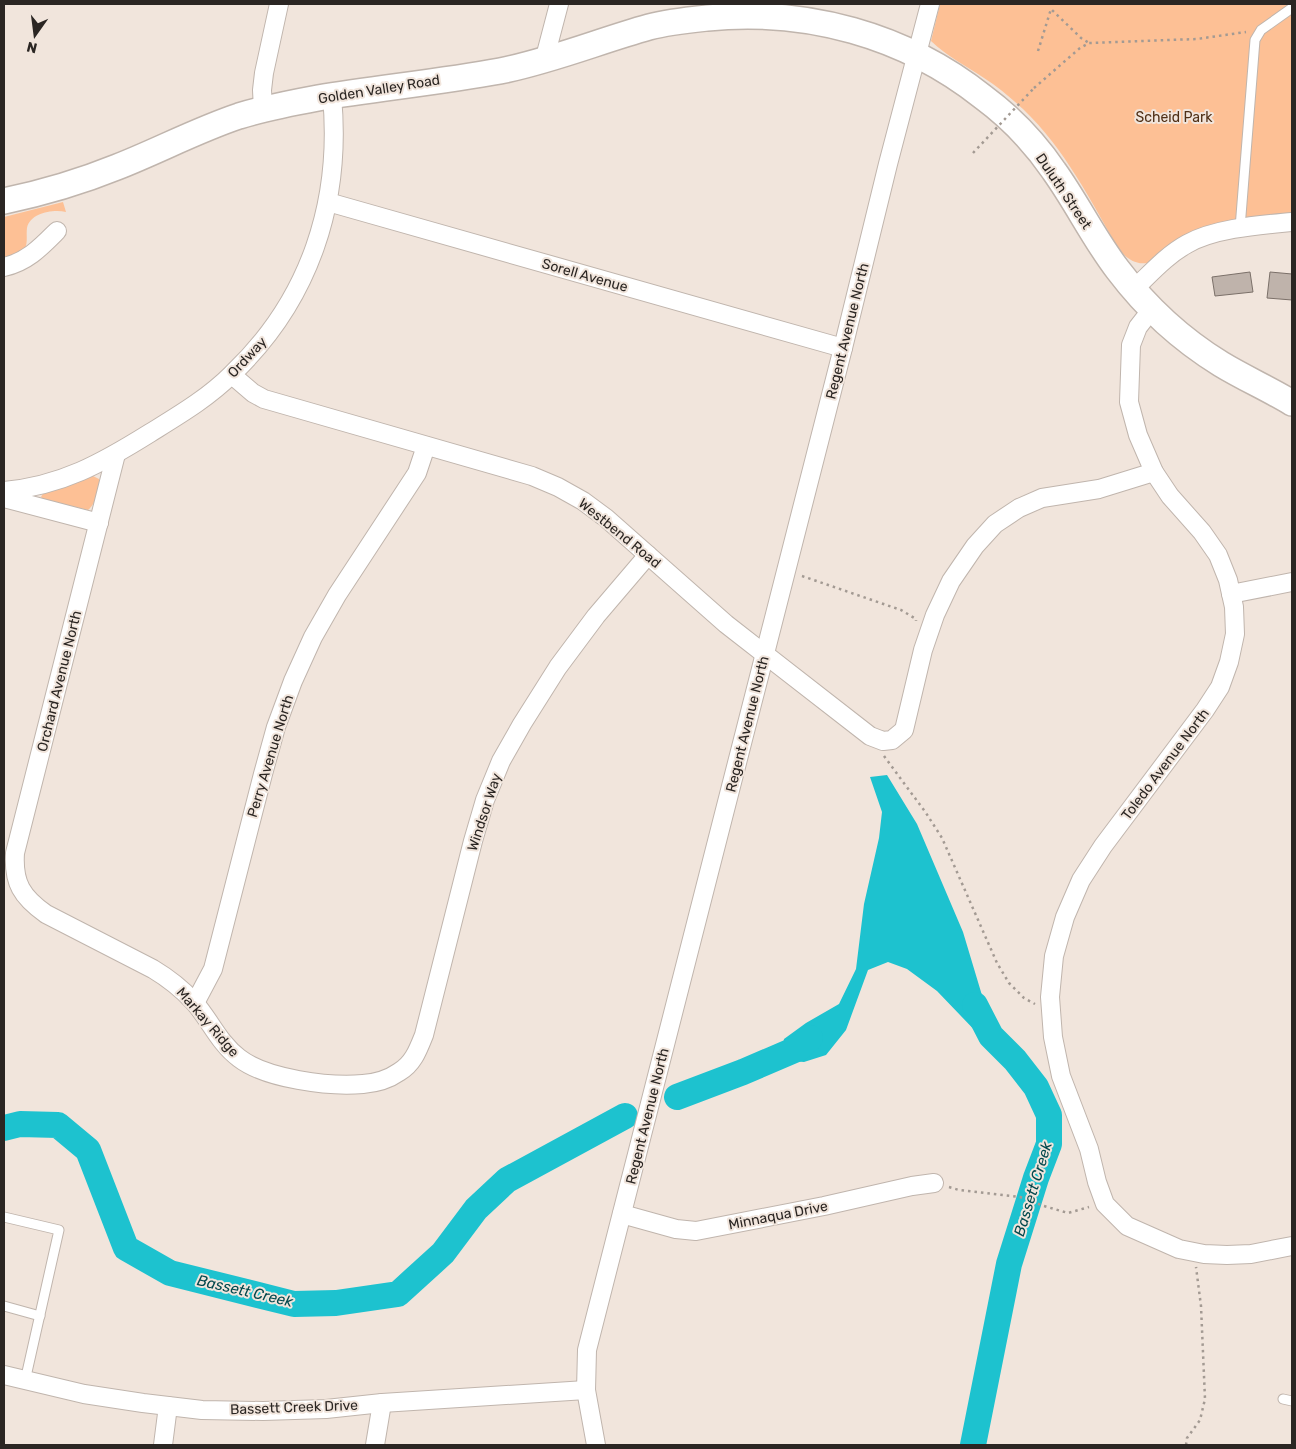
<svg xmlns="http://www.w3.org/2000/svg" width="1296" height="1449" font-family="Rubik,sans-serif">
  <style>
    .green { fill: #fdc095 }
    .water { fill: #1dc2cf }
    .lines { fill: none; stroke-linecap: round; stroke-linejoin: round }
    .river { stroke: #1dc2cf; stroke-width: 26 }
    .building { fill: #bfb3ab; stroke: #7b7069 }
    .lane-casing { stroke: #c0b5ad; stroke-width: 11 }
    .street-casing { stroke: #c0b5ad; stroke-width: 20 }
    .secondary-casing { stroke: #c0b5ad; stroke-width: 28 }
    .path { stroke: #a39a93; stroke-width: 2.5; stroke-dasharray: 2.5 4; stroke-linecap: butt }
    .lane { stroke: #fff; stroke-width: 9 }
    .street { stroke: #fff; stroke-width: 18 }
    .secondary { stroke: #fff; stroke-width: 25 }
    .path-bridge { stroke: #a39a93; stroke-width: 2.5; stroke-dasharray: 2.5 4; stroke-linecap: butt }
    .labels { text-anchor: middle; stroke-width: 4; stroke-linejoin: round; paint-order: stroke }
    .street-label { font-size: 14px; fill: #2b2623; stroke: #f1e5dc }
    .park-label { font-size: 14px; fill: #503016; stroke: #f1e5dc }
    .water-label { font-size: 15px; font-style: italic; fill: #03484d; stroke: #f1e5dc }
  </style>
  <rect width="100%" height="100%" fill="#f1e5dc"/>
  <g class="green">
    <path d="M 940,4 L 1292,4 L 1292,213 L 1209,225 L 1193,232 L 1147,263 C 1135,265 1127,258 1119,250 C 1091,201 1065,149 1023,109 C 1011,98 998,87 984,78 C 966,66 947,56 931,41 Z"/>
    <path d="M 63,202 L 66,212 C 53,209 30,213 27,228 C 26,235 28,242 25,248 C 21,254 10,256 4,257 L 4,217 Z"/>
    <path d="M 93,476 L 99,479 C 101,487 95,505 88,510 L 43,499 L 41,497 L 44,492 L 73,484 Z"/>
  </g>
  <path class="water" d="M 887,775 L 917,824 L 963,932 L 984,1002 L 994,1033 L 984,1040 L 937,991 L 907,969 L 888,962 L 868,970 L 846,1030 L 826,1055 L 804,1062 L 780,1060 L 784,1039 L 806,1023 L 839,1004 L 856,969 L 864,904 L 879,838 L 882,812 L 870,777 Z"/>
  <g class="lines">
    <g class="river">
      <path d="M 677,1097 L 743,1072 L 799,1048 L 810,1038"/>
      <path d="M 4,1128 L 20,1124 L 58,1125 L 88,1150 L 126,1248 L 170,1273 L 294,1304 L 336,1303 L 398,1294 L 443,1253 L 476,1209 L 507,1180 L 625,1116"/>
      <path d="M 973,1445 L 1009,1264 L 1036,1178 L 1049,1144 L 1049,1115 L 1036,1087 L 1015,1060 L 991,1036 L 975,1005"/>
    </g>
  </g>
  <g class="building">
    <path d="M 1250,272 L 1253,292 L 1215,296 L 1212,277 Z"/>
    <path d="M 1270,272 L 1292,274 L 1292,300 L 1267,298 Z"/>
  </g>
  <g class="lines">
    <defs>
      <g id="lane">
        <path d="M 1240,228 L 1255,40 L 1261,30 L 1292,8"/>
        <path d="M 4,1217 L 59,1230 L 25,1381"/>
        <path d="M 4,1306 L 40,1316"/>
        <path d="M 1283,1399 L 1292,1401"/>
      </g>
      <g id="street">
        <path d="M 544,61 L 559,4"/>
        <path d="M 263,109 L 262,90 L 264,73 L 279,4"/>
        <path d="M 328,202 L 843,348"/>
        <path d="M 4,267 C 27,262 41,247 57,231"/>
        <path d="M 1134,289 C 1151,273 1167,255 1187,244 C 1215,228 1261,225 1292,222"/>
        <path d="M 1152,309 L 1138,327 L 1131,345 L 1129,402 L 1138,435 L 1154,472 L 1170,496 L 1202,532 L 1218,555 L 1228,580 L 1234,607 L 1235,634 L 1229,662 L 1220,687 L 1205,710 L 1103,846 L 1081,880 L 1065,917 L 1054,956 L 1050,997 L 1053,1037 L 1061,1076 L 1089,1149 L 1097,1182 L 1105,1204 L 1127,1226 L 1179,1249 L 1204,1254 L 1227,1255 L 1251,1254 L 1292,1246"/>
        <path d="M 232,375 L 253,393 L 264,399 L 532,476 L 558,487 L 583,501 L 606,518 L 726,624 L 870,736 L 883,741 L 892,740 L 904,730 L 923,650 L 935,615 L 951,581 L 975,546 L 995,524 L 1019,508 L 1042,498 L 1099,489 L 1154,472"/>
        <path d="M 116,454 L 15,853 C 13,883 22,897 46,914 L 153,969 C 168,978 182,989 194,1002 C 210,1020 219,1043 239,1058 C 266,1079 329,1087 363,1084 C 376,1083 389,1079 399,1072 C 413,1064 418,1050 424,1035 L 473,841 L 485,800 L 501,761 L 522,724 L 558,667 L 596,616 L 648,555"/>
        <path d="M 4,491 C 61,486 102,463 150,433 C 179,415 208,398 232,374 C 310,300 342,202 332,96"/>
        <path d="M 4,498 L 99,523"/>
        <path d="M 1231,594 L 1292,582"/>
        <path d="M 195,1003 L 213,969 L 263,774 L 276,727 L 293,681 L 313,637 L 337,595 L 417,473 L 426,446"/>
        <path d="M 622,1214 L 676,1229 L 696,1231 L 824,1206 L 912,1186 L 934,1183"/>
        <path d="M 4,1375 L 84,1394 L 143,1403 L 202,1410 L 263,1411 L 326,1409 L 382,1403 L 586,1390"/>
        <path d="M 163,1445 L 168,1406"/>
        <path d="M 375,1445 L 382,1403"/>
        <path d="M 596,1445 L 586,1390 L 587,1350 L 843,348 L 888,164 L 930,4"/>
      </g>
      <path id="secondary" d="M 4,201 C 42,193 80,182 117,167 C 158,151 197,130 239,116 C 265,108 291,103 318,98 C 379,88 440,82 500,71 C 551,61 599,41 649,27 C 668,22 688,20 707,18 C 806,8 905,35 983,97 C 1010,117 1035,143 1054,171 C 1077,203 1094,239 1118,270 C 1146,307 1182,340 1221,364 C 1244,378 1269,389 1292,403"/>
    </defs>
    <use href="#lane" class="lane-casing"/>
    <use href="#street" class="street-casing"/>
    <use href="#secondary" class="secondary-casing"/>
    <g class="path">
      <path d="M 1038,51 L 1051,9 L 1081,38 L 1089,43"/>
      <path d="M 1034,88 L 1080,48 L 1089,43 L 1197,39 L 1246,32"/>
      <path d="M 802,576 L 901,610 L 916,619 L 916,621"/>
      <path d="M 884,756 L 926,813 L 942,838 L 997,963 L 1009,983 L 1024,998 L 1035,1004"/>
      <path d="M 949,1187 L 959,1190 L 1020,1197 L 1044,1206 L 1068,1213 L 1089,1207"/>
      <path d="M 1186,1445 L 1187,1438 L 1200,1420 L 1205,1399 L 1201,1306 L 1196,1267"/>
    </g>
    <use href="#lane" class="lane"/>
    <use href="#street" class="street"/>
    <use href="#secondary" class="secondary"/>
    <path class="path-bridge" d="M 973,153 L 1034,88"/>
  </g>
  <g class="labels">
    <g class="street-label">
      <text transform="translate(379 89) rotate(-9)" y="5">Golden Valley Road</text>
      <text transform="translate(1064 191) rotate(56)" y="5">Duluth Street</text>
      <text transform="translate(585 275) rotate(16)" y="5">Sorell Avenue</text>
      <text transform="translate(847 331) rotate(-76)" y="5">Regent Avenue North</text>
      <text transform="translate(247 357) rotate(-47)" y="5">Ordway</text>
      <text transform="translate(620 533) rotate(39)" y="5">Westbend Road</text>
      <text transform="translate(59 681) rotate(-76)" y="5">Orchard Avenue North</text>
      <text transform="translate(747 724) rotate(-76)" y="5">Regent Avenue North</text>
      <text transform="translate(270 756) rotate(-73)" y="5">Perry Avenue North</text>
      <text transform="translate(1165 764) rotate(-53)" y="5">Toledo Avenue North</text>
      <text transform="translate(484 812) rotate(-72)" y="5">Windsor Way</text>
      <text transform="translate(208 1022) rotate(49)" y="5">Markay Ridge</text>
      <text transform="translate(647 1116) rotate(-76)" y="5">Regent Avenue North</text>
      <text transform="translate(778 1215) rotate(-11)" y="5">Minnaqua Drive</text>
      <text transform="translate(294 1407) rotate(-2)" y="5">Bassett Creek Drive</text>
    </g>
    <g class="park-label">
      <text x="1174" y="122">Scheid Park</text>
    </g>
    <g class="water-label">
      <text transform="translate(1033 1189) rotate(-73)" y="5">Bassett Creek</text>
      <text transform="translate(245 1291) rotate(13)" y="5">Bassett Creek</text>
    </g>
  </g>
  <rect width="1296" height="1449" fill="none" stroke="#2b2623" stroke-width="10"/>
  <g transform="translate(35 35) rotate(194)" stroke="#f1e5dc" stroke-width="4" paint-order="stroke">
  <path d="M0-4L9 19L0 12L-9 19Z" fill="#2b2623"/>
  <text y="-8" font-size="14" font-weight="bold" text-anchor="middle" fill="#2b2623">N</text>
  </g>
</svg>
